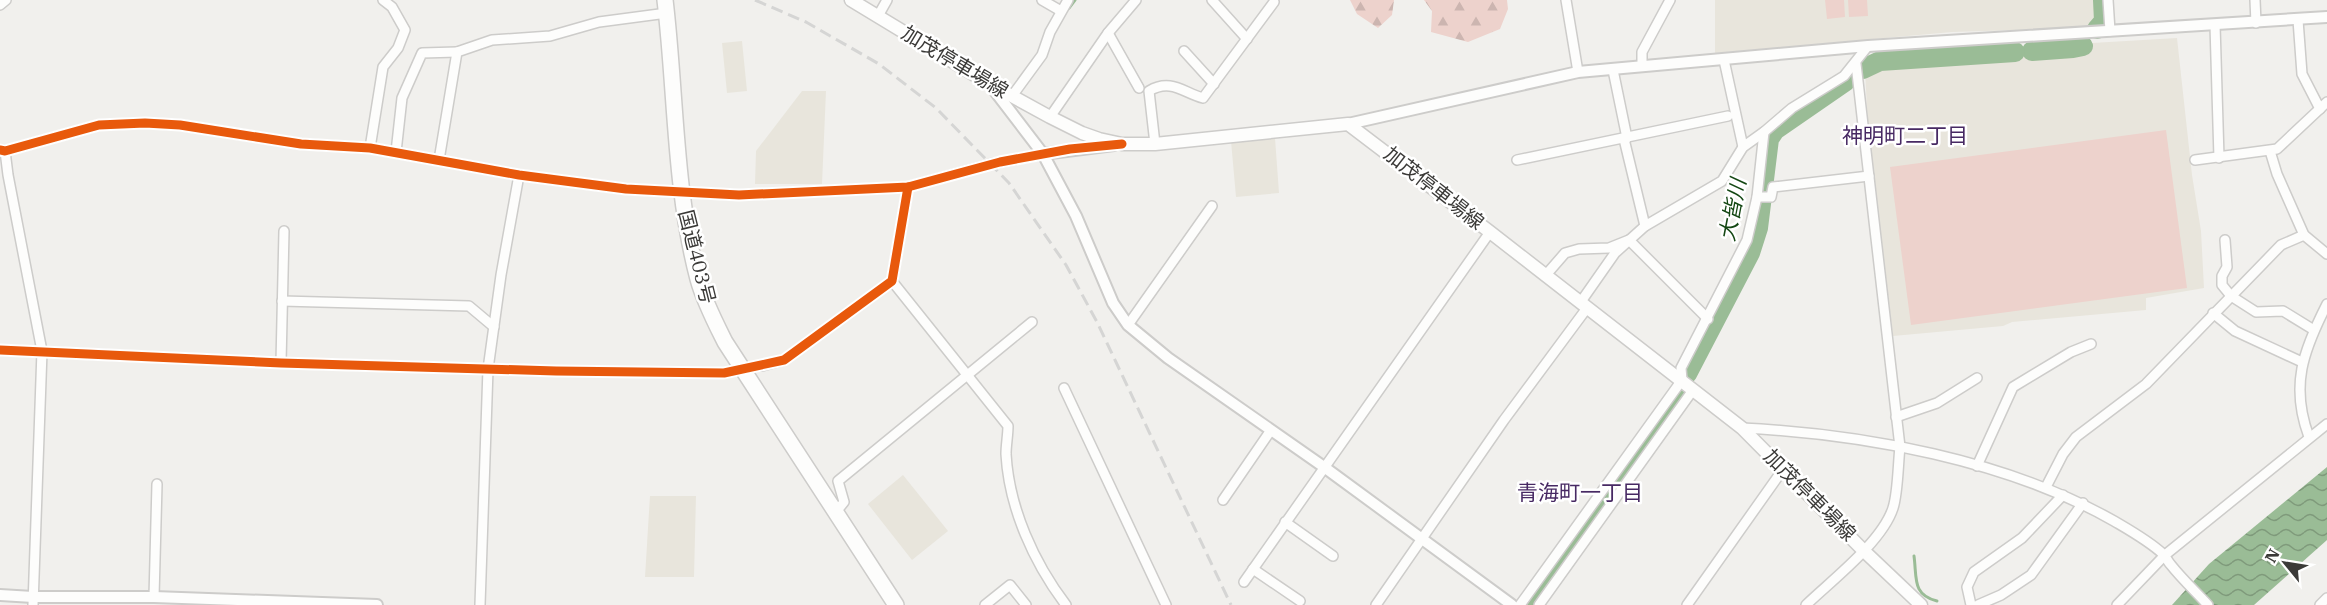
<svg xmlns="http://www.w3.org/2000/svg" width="2327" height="605" font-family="'IBM Plex Serif','Noto Sans JP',serif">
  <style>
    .built { fill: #e8e5dc }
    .forest { fill: url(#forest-firs) }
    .pitch { fill: #edd2cc }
    .water { fill: url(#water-waves) }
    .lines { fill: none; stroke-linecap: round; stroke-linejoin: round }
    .stream { stroke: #9abc96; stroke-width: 3 }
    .river { stroke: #9abc96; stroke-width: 20 }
    .minor-tunnel { stroke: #cdccc9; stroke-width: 9; stroke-dasharray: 9 4.5; stroke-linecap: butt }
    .minor-casing { stroke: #cdccca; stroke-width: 12 }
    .tertiary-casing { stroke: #cdccca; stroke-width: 14 }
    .secondary-casing { stroke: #cdccca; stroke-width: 15 }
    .trunk-casing { stroke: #cdccca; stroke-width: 18 }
    .minor { stroke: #fdfdfc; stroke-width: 9 }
    .tertiary { stroke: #fdfdfc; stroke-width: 10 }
    .secondary { stroke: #fdfdfc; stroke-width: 12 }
    .trunk { stroke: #fdfdfc; stroke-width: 15 }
    .rail { stroke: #d5d5d4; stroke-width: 3; stroke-dasharray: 12 6; stroke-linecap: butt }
    .cycleway-casing { stroke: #fff; stroke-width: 13 }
    .cycleway { stroke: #e8590c; stroke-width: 9 }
    .labels { text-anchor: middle; stroke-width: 5; stroke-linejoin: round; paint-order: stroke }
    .street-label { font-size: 20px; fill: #3b3a38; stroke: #fff }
    .neighbourhood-label { font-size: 21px; fill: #472963; stroke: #fff }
    .water-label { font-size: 21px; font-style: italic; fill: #144713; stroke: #fff }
  </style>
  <defs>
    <pattern id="forest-firs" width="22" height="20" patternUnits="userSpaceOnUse" patternTransform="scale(1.5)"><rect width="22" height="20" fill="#edd2cc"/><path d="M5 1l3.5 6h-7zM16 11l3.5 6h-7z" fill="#ccb5b0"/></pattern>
    <pattern id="water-waves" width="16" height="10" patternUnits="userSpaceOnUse" patternTransform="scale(1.5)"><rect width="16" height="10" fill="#9abc96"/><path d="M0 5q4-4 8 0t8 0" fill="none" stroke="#7f9a7b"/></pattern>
  </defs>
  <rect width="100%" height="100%" fill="#f1f0ed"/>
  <g class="built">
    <path d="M 1715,0 L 2099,0 L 2100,7 L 2097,23 L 2079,28 L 1952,32 L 1715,53 Z"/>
    <path d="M 2177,38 L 2192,175 L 2201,231 L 2204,288 L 2146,298 L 2146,310 L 2012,322 L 2003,326 L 1893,336 L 1868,127 L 1865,71 L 2082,51 L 2092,43 Z"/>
    <path d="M 742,41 L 747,91 L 727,93 L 722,43 Z"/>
    <path d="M 802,91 L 826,91 L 822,184 L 755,184 L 756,151 Z"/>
    <path d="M 1275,138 L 1279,193 L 1236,197 L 1231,141 Z"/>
    <path d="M 903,475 L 948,531 L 912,560 L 868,504 Z"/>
    <path d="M 650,496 L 696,496 L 694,577 L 645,577 Z"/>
  </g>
  <g class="forest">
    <path d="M 1350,0 L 1394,0 L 1392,15 L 1378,28 L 1357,14 Z"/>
    <path d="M 1424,0 L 1507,0 L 1508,9 L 1500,29 L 1468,42 L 1431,32 L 1432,11 Z"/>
  </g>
  <g class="pitch">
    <path d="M 1825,0 L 1844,0 L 1845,17 L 1827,19 Z"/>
    <path d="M 1848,0 L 1867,0 L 1868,16 L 1849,17 Z"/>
    <path d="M 2166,130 L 2187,288 L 1911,325 L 1890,167 Z"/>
  </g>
  <path class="water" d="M 2327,467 L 2327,540 L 2254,605 L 2172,605 L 2209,564 Z"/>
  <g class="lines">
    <g class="stream">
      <path d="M 1069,8 L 1075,0"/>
      <path d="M 1914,556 C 1917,578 1912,595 1937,601"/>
    </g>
    <g class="river">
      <path d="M 2097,29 L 2104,21 L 2103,0"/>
      <path d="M 2032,51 L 2073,48 L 2083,46"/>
      <path d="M 1863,69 L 1880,61 L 2015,52"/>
      <path d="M 1687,374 L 1750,253 L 1758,228 L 1769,139 L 1775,130 L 1846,81"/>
      <path d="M 1528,605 L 1681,392"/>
    </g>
    <path class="minor-tunnel" d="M 724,373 L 762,366"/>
    <defs>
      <g id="minor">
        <path d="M 1042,0 L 1061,11"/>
        <path d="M 1212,0 L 1247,39"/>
        <path d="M 1566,0 L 1578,72"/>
        <path d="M 2108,0 L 2110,31"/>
        <path d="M 2255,0 L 2256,23"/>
        <path d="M 0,5 L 6,0"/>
        <path d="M 878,16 L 887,0"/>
        <path d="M 2298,20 L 2302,74 L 2320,109"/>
        <path d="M 2215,25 L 2219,158"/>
        <path d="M 1108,33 L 1139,88"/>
        <path d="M 1184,51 L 1214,84"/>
        <path d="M 1724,60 L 1743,147"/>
        <path d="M 1642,65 L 1642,52 L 1670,0"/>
        <path d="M 1613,70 L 1627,138"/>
        <path d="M 1012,96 L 1042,55 L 1050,32 L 1068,0"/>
        <path d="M 1050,117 L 1108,33 L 1136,0"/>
        <path d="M 1624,139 L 1645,226"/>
        <path d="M 1155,144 L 1149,91 C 1171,78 1184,93 1203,98 L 1274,2"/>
        <path d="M 370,148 L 383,67 L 398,48 L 405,30 L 392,7 L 383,0"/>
        <path d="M 0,150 L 5,151 L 99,125 L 145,123 L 180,125 L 301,144 L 370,148 L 519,175 L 626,189 L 739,195 L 908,187 L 991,164 L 1043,154"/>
        <path d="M 5,151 L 8,175 L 42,351 L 33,605"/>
        <path d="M 2270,151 L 2277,174 L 2304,235 L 2327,254"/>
        <path d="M 396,152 L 402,98 L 422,53 L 457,52"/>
        <path d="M 439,160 L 457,52 L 492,40 L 550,36 L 599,22 L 667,13"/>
        <path d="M 1517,160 L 1728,116"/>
        <path d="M 2195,160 L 2277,149 L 2327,102"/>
        <path d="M 1757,197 L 1771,197 L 1773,187 L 1869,176"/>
        <path d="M 2225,240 L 2227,267 L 2222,276 L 2222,285 L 2231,296 L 2256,312 L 2283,311 L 2314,330"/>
        <path d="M 1545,276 L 1565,253 L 1579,249 L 1609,248 L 1629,240 L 1708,319"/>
        <path d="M 892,281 L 1008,426 C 1008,435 1006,445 1006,454 C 1009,508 1034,563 1066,605"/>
        <path d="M 282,301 L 469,306 L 494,327"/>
        <path d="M 1580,303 L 1615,253 L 1645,226 L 1722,181 L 1743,147 L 1764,132 L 1792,108 L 1844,76 L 1868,46"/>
        <path d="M 2213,313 L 2235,331 L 2302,362"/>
        <path d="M 1128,325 L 1212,206"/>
        <path d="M 0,350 L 281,363 L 556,371 L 724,373"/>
        <path d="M 281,363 L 284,231"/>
        <path d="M 762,366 L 784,360 L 892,281 L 908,187"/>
        <path d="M 1064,388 L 1166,605"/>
        <path d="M 1896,417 L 1937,403 L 1977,378"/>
        <path d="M 1742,428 C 1864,434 2007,460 2114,521 C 2131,531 2149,541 2163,554 C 2166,557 2168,562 2171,565 C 2182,579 2196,592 2208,605"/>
        <path d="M 2309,437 C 2290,386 2303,351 2327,304"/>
        <path d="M 1977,466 L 2013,387 L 2071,352 L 2091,344"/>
        <path d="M 2046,487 L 2063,454 L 2076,437 L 2146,384 L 2281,245 L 2304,235"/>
        <path d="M 1223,500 L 1271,430"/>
        <path d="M 835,513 L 844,502 L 838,481 L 1032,322"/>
        <path d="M 1285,522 L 1333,556"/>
        <path d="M 1253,569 L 1300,601"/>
        <path d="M 1244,582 L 1490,232"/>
        <path d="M 154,597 L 157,484"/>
        <path d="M 480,605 L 488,369 L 501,275 L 519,175"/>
        <path d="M 985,605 L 1010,585 L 1026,605"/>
        <path d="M 1376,605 L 1504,420 L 1587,308"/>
        <path d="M 1520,605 L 1682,380 L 1681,368 L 1747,240 L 1757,197 L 1764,132"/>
        <path d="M 1539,605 L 1693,390"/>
        <path d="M 1687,605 L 1784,468"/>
        <path d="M 1806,605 C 1832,580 1882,542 1893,508 C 1898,493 1898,464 1900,447 L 1856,64"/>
        <path d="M 1971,605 L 1967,587 L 1974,572 L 2022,538 L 2063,495"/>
        <path d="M 1978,605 L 2001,595 L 2031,575 L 2083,503"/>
        <path d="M 2117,605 L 2165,555 L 2327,424"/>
        <path d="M 2320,605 L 2327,598"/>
      </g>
      <g id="tertiary">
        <path d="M 991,86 L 1043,154 L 1076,216 L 1113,303 L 1128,325 L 1168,358 L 1324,467 L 1512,605"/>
        <path d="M 1348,124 L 1578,72 L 1868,46 L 2327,17"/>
        <path d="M 1043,154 L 1114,145"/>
        <path d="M 0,595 L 33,597 L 154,597 L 377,605"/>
      </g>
      <path id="secondary" d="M 851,0 L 988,83 L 1050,117 L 1082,133 L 1099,139 L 1122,144 L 1155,144 L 1348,124 L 1490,232 L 1742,428 L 1864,551 L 1921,605"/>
      <path id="trunk" d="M 665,0 C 676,92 674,188 698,279 C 704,301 715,322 725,342 L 896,605"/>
    </defs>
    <use href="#minor" class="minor-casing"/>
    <use href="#tertiary" class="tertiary-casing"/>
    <use href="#secondary" class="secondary-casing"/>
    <use href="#trunk" class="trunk-casing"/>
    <use href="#minor" class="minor"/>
    <use href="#tertiary" class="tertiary"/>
    <use href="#secondary" class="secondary"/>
    <use href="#trunk" class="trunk"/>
    <path class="rail" d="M 755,0 L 806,22 L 879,64 L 936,108 L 1009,183 L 1066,265 L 1097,322 L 1231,605"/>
    <defs>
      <g id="cycleway">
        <path d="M 0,150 L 5,151 L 99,125 L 145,123 L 180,125 L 301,144 L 370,148 L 519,175 L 626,189 L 739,195 L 908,187 L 1000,162 L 1070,149 L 1122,144"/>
        <path d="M 0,350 L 281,363 L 556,371 L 724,373 L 784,360 L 892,281 L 908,187"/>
      </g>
    </defs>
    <use href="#cycleway" class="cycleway-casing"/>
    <use href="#cycleway" class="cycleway"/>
  </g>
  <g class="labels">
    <g class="street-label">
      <text transform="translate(955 62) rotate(31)" y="7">加茂停車場線</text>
      <text transform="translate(1434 188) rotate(38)" y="7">加茂停車場線</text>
      <text transform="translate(697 257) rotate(76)" y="7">国道403号</text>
      <text transform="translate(1810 495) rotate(45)" y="7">加茂停車場線</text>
    </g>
    <g class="neighbourhood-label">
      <text x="1905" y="143">神明町二丁目</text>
      <text x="1580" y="500">青海町一丁目</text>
    </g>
    <g class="water-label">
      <text transform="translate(1733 210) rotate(-79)" y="7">大皆川</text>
    </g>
  </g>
  <g transform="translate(2285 563) rotate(300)" stroke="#ffffff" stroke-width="4.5" paint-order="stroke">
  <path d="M0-4.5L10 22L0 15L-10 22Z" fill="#3b3a38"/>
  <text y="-9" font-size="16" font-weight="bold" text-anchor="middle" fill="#3b3a38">N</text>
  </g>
</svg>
